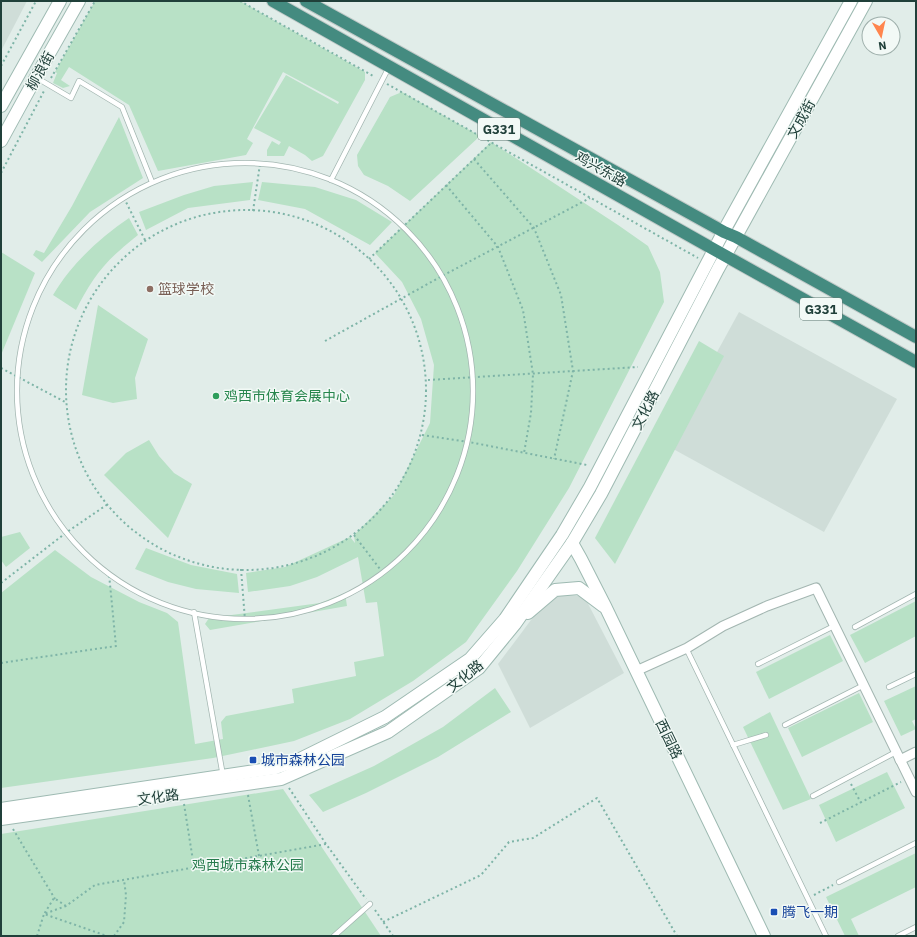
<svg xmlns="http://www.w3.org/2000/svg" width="917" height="937" font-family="'IBM Plex Sans','Noto Sans SC',sans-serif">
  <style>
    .built { fill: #cfddd8 }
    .green { fill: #b8e1c6 }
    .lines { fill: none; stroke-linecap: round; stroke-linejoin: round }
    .service-casing { stroke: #a3b6b1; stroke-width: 6 }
    .minor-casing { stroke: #a3b6b1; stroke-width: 11 }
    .secondary-casing { stroke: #9ebab2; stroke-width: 14 }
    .trunk-casing { stroke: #c1cac8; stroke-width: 14 }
    .path { stroke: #7eb4a7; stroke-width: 2; stroke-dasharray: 2 3; stroke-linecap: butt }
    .service { stroke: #fff; stroke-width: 4.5 }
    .minor { stroke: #fff; stroke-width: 9 }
    .secondary { stroke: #fff; stroke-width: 12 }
    .trunk { stroke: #448b80; stroke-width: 12 }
    .education-dot { fill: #8d6e63; stroke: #f2f9f6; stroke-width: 1.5 }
    .leisure-dot { fill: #2e9e5b; stroke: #f2f9f6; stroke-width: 1.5 }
    .transit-dot { fill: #1a4fb4; stroke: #f2f9f6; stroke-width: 1.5 }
    .labels { text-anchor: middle; stroke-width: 3; stroke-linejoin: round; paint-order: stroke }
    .shield { fill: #f2f9f6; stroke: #5f7872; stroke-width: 1 }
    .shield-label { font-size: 13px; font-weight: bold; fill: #20403a }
    .street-label { font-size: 14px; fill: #20403a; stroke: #f2f9f6 }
    .education-label { font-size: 14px; fill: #785e54; stroke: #f2f9f6; text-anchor: start }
    .leisure-label { font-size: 14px; fill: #27864d; stroke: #f2f9f6; text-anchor: start }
    .transit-label { font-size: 14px; fill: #164399; stroke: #f2f9f6; text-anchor: start }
    .park-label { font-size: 14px; fill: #257b4c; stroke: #f2f9f6 }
  </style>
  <rect width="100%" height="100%" fill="#e1ede9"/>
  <g class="built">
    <path d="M 1,1 L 27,1 L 1,51 Z"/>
    <path d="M 739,312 L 897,399 L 824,532 L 666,445 Z"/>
    <path d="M 555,595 L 584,596 L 624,673 L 530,728 L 498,664 L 540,608 Z"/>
  </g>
  <g class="green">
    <path d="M 95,1 L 240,1 L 365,72 L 365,80 L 323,156 L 312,161 L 305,155 L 289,146 L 284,156 L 267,156 L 267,150 L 272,141 L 279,145 L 281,142 L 254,128 L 286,75 L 338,104 L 339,102 L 283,72 L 247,139 L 253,143 L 246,155 L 158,171 L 129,105 L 69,67 L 61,80 L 70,86 L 63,88 L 53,83 L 57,73 L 55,72 Z"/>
    <path d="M 402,92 L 480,136 L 410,201 L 388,186 L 364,175 L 358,166 L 357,155 L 390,97 Z"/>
    <path d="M 119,117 L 143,178 L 90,212 L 42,262 L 33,255 L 36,250 L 44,253 L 72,206 Z"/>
    <path d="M 491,142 L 618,225 L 648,246 L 660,272 L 664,302 L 569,488 L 517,571 L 466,642 L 413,681 L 350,719 L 294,741 L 213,758 L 1,788 L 1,593 L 55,550 L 91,577 L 139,602 L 167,613 L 178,622 L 195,744 L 223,739 L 221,722 L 226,716 L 294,703 L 292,689 L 356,676 L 354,662 L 384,656 L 377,602 L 366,603 L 358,557 L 317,577 L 290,586 L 248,592 L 246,573 L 285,567 L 350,537 L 355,543 L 354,535 L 394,495 L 430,423 L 434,365 L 421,319 L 402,282 L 375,253 Z"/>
    <path d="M 253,182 L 250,200 L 188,208 L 146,230 L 139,212 L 184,195 L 214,186 Z"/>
    <path d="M 262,182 L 315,187 L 356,200 L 392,222 L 370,245 L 305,209 L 258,200 Z"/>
    <path d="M 129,218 L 138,235 C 132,240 125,245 119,251 C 100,267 87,288 76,310 L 53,295 C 58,287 63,279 69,272 C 86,251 107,233 129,218 Z"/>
    <path d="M 1,252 L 35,273 L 1,355 Z"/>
    <path d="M 98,305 L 148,339 L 135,378 L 137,399 L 113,403 L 82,395 Z"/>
    <path d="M 699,341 L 724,356 L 615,564 L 595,538 Z"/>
    <path d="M 149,440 L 159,456 L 174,473 L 192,484 L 168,538 L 104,475 L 126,453 Z"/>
    <path d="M 20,532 L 30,548 L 6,567 L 1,560 L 1,537 Z"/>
    <path d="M 146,548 L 191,565 L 237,574 L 239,593 L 196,589 L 168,582 L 135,569 Z"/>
    <path d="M 345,593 L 347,606 L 210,630 L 205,624 L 209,618 L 320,603 Z"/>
    <path d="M 916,601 L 916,636 L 865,663 L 850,635 Z"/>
    <path d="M 830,635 L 843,661 L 769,699 L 756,672 Z"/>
    <path d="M 916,686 L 916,719 L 912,721 L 916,729 L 901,736 L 884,701 Z"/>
    <path d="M 495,688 L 511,712 L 438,757 L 366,793 L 323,812 L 309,795 L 374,766 L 443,727 Z"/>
    <path d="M 859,693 L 873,722 L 802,757 L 788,728 Z"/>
    <path d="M 770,712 L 811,799 L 783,810 L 743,727 Z"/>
    <path d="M 887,772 L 905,808 L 836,842 L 819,805 Z"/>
    <path d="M 283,789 L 381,936 L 1,936 L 1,834 Z"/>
    <path d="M 916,853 L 916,887 L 851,919 L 859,936 L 845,936 L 826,897 Z"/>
  </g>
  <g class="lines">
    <defs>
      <g id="service">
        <path d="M 37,78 L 71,98 L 79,81 L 122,107 L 152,182"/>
        <circle cx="245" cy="391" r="228"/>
        <path d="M 331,180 L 389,67"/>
        <path d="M 194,612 L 223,776"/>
        <path d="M 855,627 L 916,594"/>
        <path d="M 686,648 L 826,936"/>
        <path d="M 758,664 L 834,626"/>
        <path d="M 889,687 L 916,674"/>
        <path d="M 785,725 L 864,685"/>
        <path d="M 733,745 L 766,735"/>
        <path d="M 813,796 L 896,752"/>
        <path d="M 839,882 L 916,843"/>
        <path d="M 334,936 L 370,904"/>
        <path d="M 898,936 L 916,927"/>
      </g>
      <g id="minor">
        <path d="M 636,671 L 687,648 L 723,626 L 767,606 L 816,588 L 916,792"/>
        <path d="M 900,760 L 916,752"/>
      </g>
      <g id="secondary">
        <path d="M 1,106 L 60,1"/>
        <path d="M 1,141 L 41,68 L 79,1"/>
        <path d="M 572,543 L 581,559 L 606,608 L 764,936"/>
        <path d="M 528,613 L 555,590 L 579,588 L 603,606"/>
        <path d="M 1,809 L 275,768 L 298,760 L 385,717 L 470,659 L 505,619 L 562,535 L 590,487 L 726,227 L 851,1"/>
        <path d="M 1,819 L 281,779 L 388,732 L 479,668 L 515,624 L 572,543 L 601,494 L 718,269 L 866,1"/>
      </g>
      <g id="trunk">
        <path d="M 273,1 L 715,250 L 916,362"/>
        <path d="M 306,1 L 724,232 L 736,237 L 916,337"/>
      </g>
    </defs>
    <use href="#service" class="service-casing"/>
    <use href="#minor" class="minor-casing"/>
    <use href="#secondary" class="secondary-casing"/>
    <use href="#trunk" class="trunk-casing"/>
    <g class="path">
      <path d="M 240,1 L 375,77"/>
      <path d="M 1,66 L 36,1"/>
      <path d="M 51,78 L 95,1"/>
      <path d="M 387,84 L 698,258"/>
      <path d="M 474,159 L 534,228 L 561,295 L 573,371 L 554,459"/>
      <path d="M 1,173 L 44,91"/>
      <path d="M 446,185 L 498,247 L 523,310 L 533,374 L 531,413 L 524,453"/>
      <path d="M 124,198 L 146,242"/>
      <circle cx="246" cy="390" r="180"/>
      <path d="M 253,211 L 260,164"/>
      <path d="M 369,259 L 491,143"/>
      <path d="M 325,341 L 442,276 L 590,198"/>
      <path d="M 1,368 L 67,403"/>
      <path d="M 428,380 L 638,367"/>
      <path d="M 422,435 L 469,442 L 587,465"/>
      <path d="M 354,535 L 383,573"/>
      <path d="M 241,569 L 245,620"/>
      <path d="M 1,583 L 67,532 L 108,504"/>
      <path d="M 1,663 L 116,646 L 109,574"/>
      <path d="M 851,784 L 861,803"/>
      <path d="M 289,788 L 326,844 L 366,899"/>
      <path d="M 248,795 L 259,856"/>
      <path d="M 184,804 L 194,867"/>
      <path d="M 820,823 L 901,782"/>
      <path d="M 13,829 L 55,899"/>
      <path d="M 814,895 L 833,885"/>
      <path d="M 66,906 L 54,898 L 44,914 L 66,906 L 95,885 L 326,844"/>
      <path d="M 375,910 L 393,936"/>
      <path d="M 383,922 L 481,875 L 509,842 L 533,838 L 597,798 L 677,936"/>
      <path d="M 37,936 L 44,914 L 107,936"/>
      <path d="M 114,936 L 124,922 L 126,895 L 124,880"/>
    </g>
    <use href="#service" class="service"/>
    <use href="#minor" class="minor"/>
    <use href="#secondary" class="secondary"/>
    <use href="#trunk" class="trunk"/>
  </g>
  <circle class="education-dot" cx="150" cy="289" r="4"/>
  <circle class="leisure-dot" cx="216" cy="396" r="4"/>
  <g class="transit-dot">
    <rect x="249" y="756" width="8" height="8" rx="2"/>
    <rect x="770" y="908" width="8" height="8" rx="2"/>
  </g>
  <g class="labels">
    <g class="shield">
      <rect x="478" y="118" width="42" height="22" rx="3"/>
      <rect x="800" y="298" width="42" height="22" rx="3"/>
    </g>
    <g class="shield-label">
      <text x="499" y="134">G331</text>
      <text x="821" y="314">G331</text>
    </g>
    <g class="street-label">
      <text transform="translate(40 71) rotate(-61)" y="5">柳浪街</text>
      <text transform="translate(801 119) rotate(-61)" y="5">文成街</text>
      <text transform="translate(601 169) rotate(29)" y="5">鸡兴东路</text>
      <text transform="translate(645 410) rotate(-63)" y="5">文化路</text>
      <text transform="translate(465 676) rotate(-39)" y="5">文化路</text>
      <text transform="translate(669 739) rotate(64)" y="5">西园路</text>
      <text transform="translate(158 797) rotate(-8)" y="5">文化路</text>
    </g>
    <g class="education-label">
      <text x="158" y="294">篮球学校</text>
    </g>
    <g class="leisure-label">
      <text x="224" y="401">鸡西市体育会展中心</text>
    </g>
    <g class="transit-label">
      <text x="261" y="765">城市森林公园</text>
      <text x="782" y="917">腾飞一期</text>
    </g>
    <g class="park-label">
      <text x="248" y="870">鸡西城市森林公园</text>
    </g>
  </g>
  <rect width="917" height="937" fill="none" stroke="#20403a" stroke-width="4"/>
  <g transform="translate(881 36) rotate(171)"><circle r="19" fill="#f2f9f6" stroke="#9eafab"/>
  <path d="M0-3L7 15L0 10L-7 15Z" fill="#ff854e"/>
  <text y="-6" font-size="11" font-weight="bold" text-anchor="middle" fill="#20403a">N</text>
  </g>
</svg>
